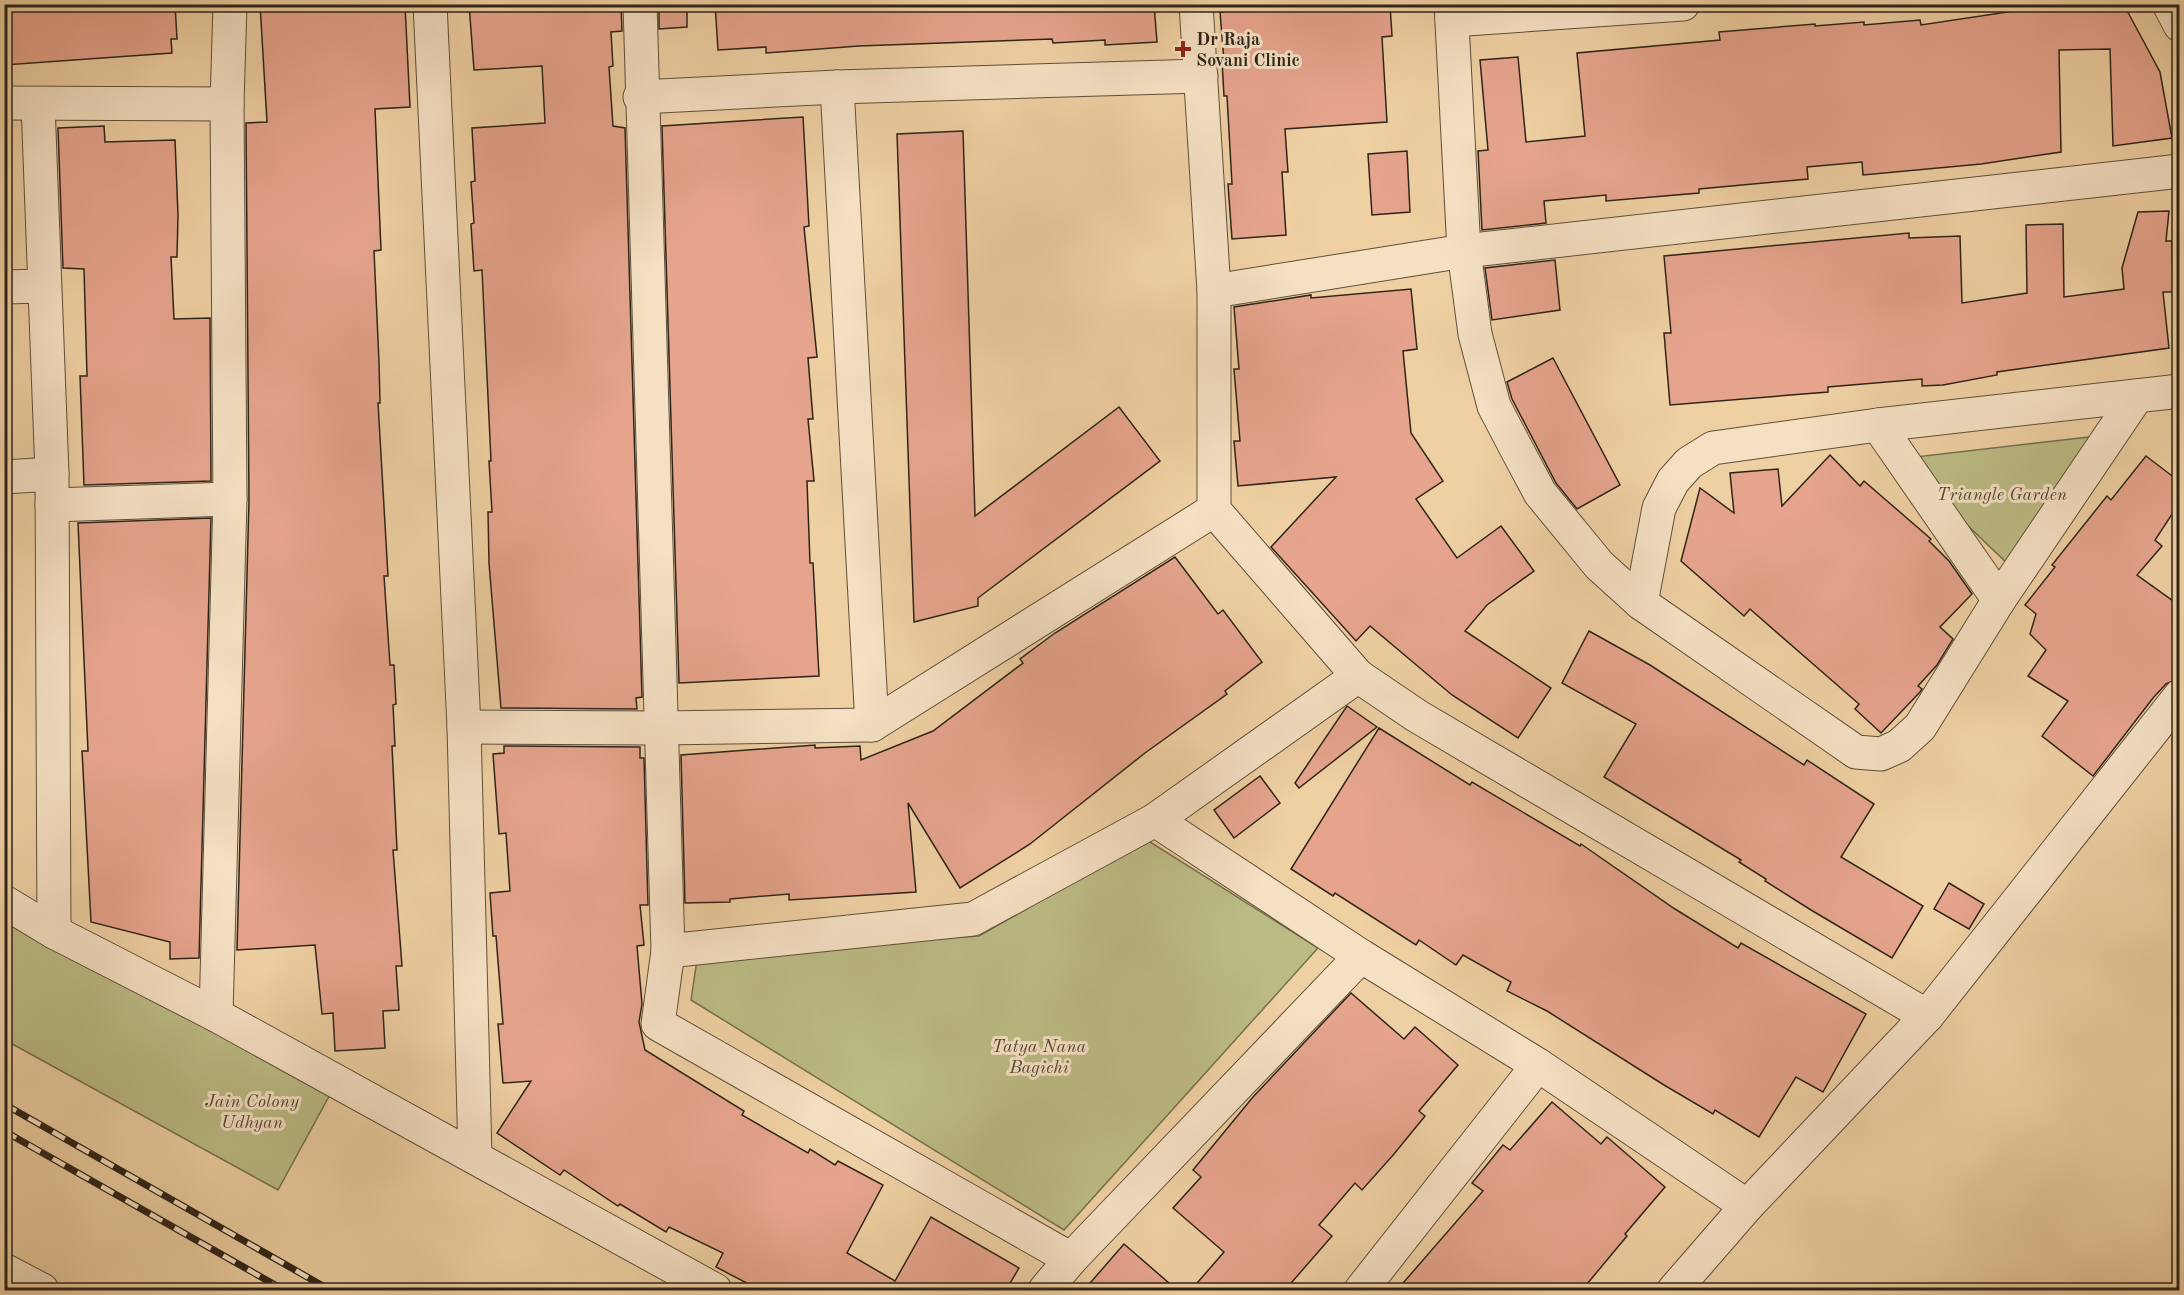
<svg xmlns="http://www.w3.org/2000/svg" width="2184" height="1295" font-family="'Old Standard TT',serif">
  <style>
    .green { fill: #bbbb84; stroke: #74704e; stroke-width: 1.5 }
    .building { fill: #e6a48d; stroke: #2e2418; stroke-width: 1.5 }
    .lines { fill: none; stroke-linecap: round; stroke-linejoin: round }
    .minor-casing { stroke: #5e4f3b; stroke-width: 35 }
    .minor { stroke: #f5e0c3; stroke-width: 33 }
    .rail-casing { stroke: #2e2418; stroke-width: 7 }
    .rail { stroke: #f5e0c3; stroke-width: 4.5; stroke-dasharray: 14; stroke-linecap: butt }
    .poi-dot { fill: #8f2418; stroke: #f5e0c3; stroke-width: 2 }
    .labels { text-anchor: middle; stroke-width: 6; stroke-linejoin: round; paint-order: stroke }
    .poi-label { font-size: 18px; font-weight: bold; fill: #2e2418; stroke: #f5e0c3; text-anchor: start }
    .park-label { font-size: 18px; font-style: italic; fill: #514a33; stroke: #f5e0c3 }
  </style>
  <rect width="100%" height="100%" fill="#efd0a3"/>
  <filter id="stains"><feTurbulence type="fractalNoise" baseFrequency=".00333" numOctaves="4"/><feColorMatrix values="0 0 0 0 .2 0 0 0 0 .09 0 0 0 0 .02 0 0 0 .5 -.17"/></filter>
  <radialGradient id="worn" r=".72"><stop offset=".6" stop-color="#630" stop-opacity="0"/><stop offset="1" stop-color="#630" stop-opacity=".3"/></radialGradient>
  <g class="green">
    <path d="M 2098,436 L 2009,565 L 1898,459 Z"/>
    <path d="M 1147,840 L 1318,948 L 1064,1230 L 691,1000 L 698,953 L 979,936 Z"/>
    <path d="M 4,922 L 333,1089 L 278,1190 L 5,1040 Z"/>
  </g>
  <g class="building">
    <path d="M 4,4 L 175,4 L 177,39 L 171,39 L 172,53 L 4,65 Z"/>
    <path d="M 260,4 L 309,4 L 309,11 L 405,5 L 410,107 L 375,109 L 381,250 L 374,251 L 379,362 L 380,403 L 378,403 L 388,576 L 384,576 L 390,665 L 394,665 L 396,704 L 393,705 L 395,746 L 392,746 L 397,850 L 393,850 L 402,966 L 396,966 L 399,1010 L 383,1011 L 385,1048 L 335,1051 L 333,1013 L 322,1014 L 315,945 L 237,950 L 249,500 L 246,123 L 267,122 Z"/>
    <path d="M 469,4 L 621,4 L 622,31 L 611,32 L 613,66 L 609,67 L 613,126 L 625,128 L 642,697 L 636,698 L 637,709 L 501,708 L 489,563 L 488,512 L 492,512 L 489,461 L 491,461 L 482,270 L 474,271 L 471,224 L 474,223 L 471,182 L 475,181 L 472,128 L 545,123 L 542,66 L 474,70 Z"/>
    <path d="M 659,4 L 687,4 L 687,27 L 659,29 Z"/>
    <path d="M 715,4 L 1154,4 L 1157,42 L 1105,45 L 1105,40 L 1053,43 L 1052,39 L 859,46 L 766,53 L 766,47 L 718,50 Z"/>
    <path d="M 1223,4 L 1390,4 L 1392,36 L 1382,37 L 1387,122 L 1285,129 L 1288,172 L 1282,172 L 1286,235 L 1232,239 L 1228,184 L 1232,184 L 1227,96 L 1224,96 L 1222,61 L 1224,61 L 1220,12 L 1223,12 Z"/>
    <path d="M 2061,4 L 2065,4 L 2065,8 L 2124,5 L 2160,72 L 2172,138 L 2113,146 L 2110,49 L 2059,50 L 2061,152 L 1981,164 L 1863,175 L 1862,162 L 1807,167 L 1808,179 L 1699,189 L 1699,193 L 1606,201 L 1606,195 L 1544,201 L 1546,223 L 1482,230 L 1478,151 L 1488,150 L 1480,60 L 1518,57 L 1526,142 L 1585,136 L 1577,53 L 1720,40 L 1719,32 L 1815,24 L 1815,26 L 1864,22 L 1864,25 L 1920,20 L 1921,25 Z"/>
    <path d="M 803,117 L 809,226 L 804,227 L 817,357 L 808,358 L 813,419 L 808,419 L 814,481 L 807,481 L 810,563 L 813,563 L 819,676 L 679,683 L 662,126 Z"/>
    <path d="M 104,126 L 105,142 L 175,140 L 178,215 L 177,257 L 171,257 L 174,319 L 210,318 L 211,481 L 84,485 L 80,376 L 87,376 L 84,269 L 63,268 L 58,128 Z"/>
    <path d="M 963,131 L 975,516 L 1119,407 L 1160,461 L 978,598 L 978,606 L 914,622 L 897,134 Z"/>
    <path d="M 1407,151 L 1410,212 L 1372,215 L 1368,154 Z"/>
    <path d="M 2169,211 L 2166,241 L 2172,241 L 2173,292 L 2163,292 L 2169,348 L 1997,372 L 1997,375 L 1943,385 L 1922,386 L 1922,379 L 1828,387 L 1828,392 L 1670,405 L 1664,333 L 1671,333 L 1664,256 L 1909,233 L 1909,238 L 1960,236 L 1962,303 L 2027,293 L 2026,225 L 2063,224 L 2064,297 L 2124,289 L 2122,268 L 2138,212 Z"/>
    <path d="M 1555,260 L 1560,310 L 1492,320 L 1485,268 Z"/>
    <path d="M 1411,289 L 1417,349 L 1403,351 L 1411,433 L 1443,481 L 1416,499 L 1457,558 L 1501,526 L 1534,571 L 1487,605 L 1465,631 L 1551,688 L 1518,738 L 1452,695 L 1370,626 L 1356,641 L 1271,547 L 1336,477 L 1238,486 L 1234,441 L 1240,441 L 1234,369 L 1239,369 L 1234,307 L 1311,295 L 1311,298 Z"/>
    <path d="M 1553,358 L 1620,485 L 1577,509 L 1556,483 L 1512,399 L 1507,382 Z"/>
    <path d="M 1830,455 L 1860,486 L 1864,481 L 1931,539 L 1929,541 L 1949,561 L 1972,594 L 1940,627 L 1953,639 L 1937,665 L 1918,686 L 1922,689 L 1920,692 L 1881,733 L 1855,709 L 1859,704 L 1750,609 L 1744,616 L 1681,561 L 1700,488 L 1734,513 L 1730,473 L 1778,469 L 1782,506 Z"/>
    <path d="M 2146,456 L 2180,482 L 2180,502 L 2155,540 L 2162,546 L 2137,575 L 2180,606 L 2180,678 L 2166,684 L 2153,698 L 2093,776 L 2042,736 L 2068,701 L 2028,676 L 2046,650 L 2030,634 L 2036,614 L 2025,605 L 2055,567 L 2052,565 L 2107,496 L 2111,500 Z"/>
    <path d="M 211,518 L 199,958 L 170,959 L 170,942 L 91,922 L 82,751 L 88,751 L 78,523 Z"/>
    <path d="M 1175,557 L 1218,614 L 1223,610 L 1262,662 L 1225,691 L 1227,694 L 1145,753 L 1030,844 L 960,888 L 908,803 L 916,892 L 789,900 L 789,894 L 730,899 L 730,902 L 685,903 L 681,755 L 815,745 L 815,748 L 860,746 L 861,760 L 933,731 L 1023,663 L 1020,659 L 1055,633 Z"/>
    <path d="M 1589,631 L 1650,665 L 1804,765 L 1807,760 L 1874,804 L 1841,857 L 1923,906 L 1892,958 L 1811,910 L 1765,881 L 1766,879 L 1739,862 L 1741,860 L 1604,777 L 1636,724 L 1562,683 Z"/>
    <path d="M 1347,706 L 1377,727 L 1299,788 L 1295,783 Z"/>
    <path d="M 1379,728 L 1470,785 L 1472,782 L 1580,846 L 1581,844 L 1675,909 L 1738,948 L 1741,943 L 1866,1014 L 1823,1092 L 1796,1077 L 1759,1137 L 1715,1110 L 1713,1114 L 1664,1085 L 1547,1011 L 1507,991 L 1511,982 L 1463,955 L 1456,965 L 1419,940 L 1416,945 L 1335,893 L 1333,896 L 1291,869 Z"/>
    <path d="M 504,746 L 640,747 L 640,758 L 644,758 L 648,905 L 640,905 L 644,945 L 637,946 L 642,1004 L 639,1022 L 645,1050 L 744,1111 L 742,1115 L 808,1153 L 810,1149 L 835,1165 L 838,1161 L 883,1185 L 847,1253 L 895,1281 L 931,1217 L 1019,1268 L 1006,1290 L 760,1290 L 716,1267 L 723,1253 L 669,1227 L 666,1232 L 620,1204 L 618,1206 L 564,1170 L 560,1175 L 497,1133 L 531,1081 L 503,1083 L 498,1024 L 503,1024 L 496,936 L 493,936 L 490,893 L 510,891 L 506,833 L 499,834 L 493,754 L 504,753 Z"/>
    <path d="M 1260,776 L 1280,803 L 1234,838 L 1214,810 Z"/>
    <path d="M 1949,883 L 1984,904 L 1969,929 L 1934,909 Z"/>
    <path d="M 1351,993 L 1404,1039 L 1415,1027 L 1458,1065 L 1419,1111 L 1425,1116 L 1394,1154 L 1362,1190 L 1355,1183 L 1319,1225 L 1332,1236 L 1285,1290 L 1191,1290 L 1224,1252 L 1173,1208 L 1201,1177 L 1193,1170 L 1253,1097 Z"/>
    <path d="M 1552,1102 L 1601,1144 L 1607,1137 L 1665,1187 L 1625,1234 L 1627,1236 L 1582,1290 L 1397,1290 L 1483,1191 L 1472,1183 L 1503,1145 L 1510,1150 Z"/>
    <path d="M 1124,1244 L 1177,1290 L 1084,1290 Z"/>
  </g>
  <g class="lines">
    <defs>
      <g id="minor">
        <path d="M 430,4 L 464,727 L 475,1157"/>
        <path d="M 640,4 L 668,951 L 658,1024 L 1071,1259"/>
        <path d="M 1196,4 L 1214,291 L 1214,510 L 1358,676 L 1417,716 L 1927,1016"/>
        <path d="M 1451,4 L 1464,251 L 1475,334 L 1494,406 L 1516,448 L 1540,493 L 1599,565 L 1641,603 L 1856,752 L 1881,754 L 1899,746 L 1920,727 L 1999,600"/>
        <path d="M 2169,4 L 2180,25"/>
        <path d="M 1452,20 L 1683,4"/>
        <path d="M 837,87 L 872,725"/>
        <path d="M 640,97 L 837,87 L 1201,76"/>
        <path d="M 4,103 L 227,104"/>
        <path d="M 38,104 L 52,474 L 54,932"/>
        <path d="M 4,287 L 44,286"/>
        <path d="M 1214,291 L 1464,251 L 2180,171"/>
        <path d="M 1878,425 L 1999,600 L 2137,396"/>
        <path d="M 4,477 L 52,474"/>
        <path d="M 52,505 L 230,499"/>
        <path d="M 1641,603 L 1659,508 L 1673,481 L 1689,463 L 1713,448 L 1878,425 L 2180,391"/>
        <path d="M 464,727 L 661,728 L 872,725 L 1214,510"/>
        <path d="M 1155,820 L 1361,956 L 1538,1065 L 1747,1206"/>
        <path d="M 4,902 L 54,932 L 216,1015 L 715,1290"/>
        <path d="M 668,951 L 973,919 L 1155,820 L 1358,676"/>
        <path d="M 216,1015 L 230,499 L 227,104 L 230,4"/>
        <path d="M 4,1270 L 42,1290"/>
        <path d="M 1045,1290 L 1071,1259 L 1361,956"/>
        <path d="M 1361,1290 L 1538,1065"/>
        <path d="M 1674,1290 L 1747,1206 L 1927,1016 L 2180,696"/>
      </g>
    </defs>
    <use href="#minor" class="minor-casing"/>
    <use href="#minor" class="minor"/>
    <defs>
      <g id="rail">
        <path d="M 4,1104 L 330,1290"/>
        <path d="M 4,1131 L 284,1290"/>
      </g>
    </defs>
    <use href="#rail" class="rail-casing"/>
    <use href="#rail" class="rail"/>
  </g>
  <path class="poi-dot" d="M1180 40h6v6h6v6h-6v6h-6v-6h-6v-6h6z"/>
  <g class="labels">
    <g class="poi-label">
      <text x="1196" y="45">Dr Raja<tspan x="1196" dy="21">Sovani Clinic</tspan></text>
    </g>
    <g class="park-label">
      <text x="2002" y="500">Triangle Garden</text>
      <text x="1039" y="1052">Tatya Nana<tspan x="1039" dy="21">Bagichi</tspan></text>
      <text x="252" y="1107">Jain Colony<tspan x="252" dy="21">Udhyan</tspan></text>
    </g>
  </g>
  <rect width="2184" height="1295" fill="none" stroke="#efd0a3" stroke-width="24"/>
  <rect x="6" y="6" width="2172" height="1283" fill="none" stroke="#2e2418" stroke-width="3"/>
  <rect x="12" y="12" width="2160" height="1271" fill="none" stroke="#2e2418" stroke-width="1.5"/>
  <rect width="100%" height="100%" filter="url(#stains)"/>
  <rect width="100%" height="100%" fill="url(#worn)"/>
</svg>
